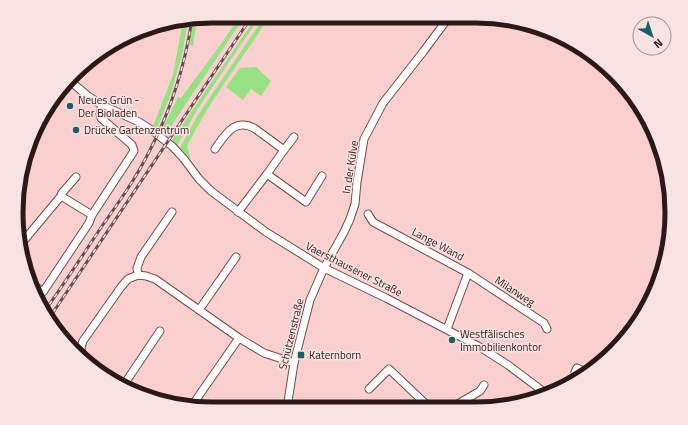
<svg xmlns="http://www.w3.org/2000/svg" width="688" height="425" font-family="'Titillium Web',sans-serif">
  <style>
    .green { fill: #95e184 }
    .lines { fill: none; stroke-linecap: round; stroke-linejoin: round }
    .minor-casing { stroke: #754a4a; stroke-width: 9 }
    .minor { stroke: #fff; stroke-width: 7 }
    .rail-casing { stroke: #674e4e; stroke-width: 3 }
    .rail { stroke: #f8e3e2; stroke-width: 1.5; stroke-dasharray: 4.5; stroke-linecap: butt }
    .poi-dot { fill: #126266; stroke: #f8e3e2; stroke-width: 1.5 }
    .labels { text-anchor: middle; stroke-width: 3; stroke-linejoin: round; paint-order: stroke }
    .poi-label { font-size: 11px; fill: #2b1919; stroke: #f8e3e2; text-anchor: start }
    .street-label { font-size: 11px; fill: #2b1919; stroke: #f8e3e2 }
    .rim { fill: none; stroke: #2b1919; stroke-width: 5 }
  </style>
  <rect width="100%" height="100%" fill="#fad0cf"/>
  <g class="green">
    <path d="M 240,16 L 245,16 L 165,135 L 161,132 L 178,97 L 181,98 L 221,44 Z"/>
    <path d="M 257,16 L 260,16 L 197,110 L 177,146 L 172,140 Z"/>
    <path d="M 265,16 L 270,16 C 242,59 210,100 187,146 L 191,160 L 180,148 L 198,115 Z"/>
    <path d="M 193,19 L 197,19 L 193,46 L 189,45 Z"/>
    <path d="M 188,20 L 182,55 L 170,96 L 157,129 L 153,126 L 173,75 L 183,21 Z"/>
    <path d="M 256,67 L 271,81 L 261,96 L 251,89 L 243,100 L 226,87 L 240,68 Z"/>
  </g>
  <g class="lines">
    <defs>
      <g id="minor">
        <path d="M 70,81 L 88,96 L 102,105 L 139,122 L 153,131 L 173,147 L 184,159 L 199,179 L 211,191 L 266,232 L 324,268 L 386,298 L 480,347 L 508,365 L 544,392"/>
        <path d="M 215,149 C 225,135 234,118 254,128 L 284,150 L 267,174 L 238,212"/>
        <path d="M 284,150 L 294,137"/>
        <path d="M 267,174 L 306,202 L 322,176"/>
        <path d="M 61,196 L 62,193 L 76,177"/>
        <path d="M 368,214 L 373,222 L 468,273 L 447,329"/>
        <path d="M 21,244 L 61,196 L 92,215"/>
        <path d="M 25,266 L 27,268 L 33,285 L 43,292 L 89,223 L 92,215 L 134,151 L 132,145 L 101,118 L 100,114 L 102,105"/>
        <path d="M 468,273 L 544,323 L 547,329"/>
        <path d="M 138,275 L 137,268 L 141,257 L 172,212"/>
        <path d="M 199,310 L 236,257"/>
        <path d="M 82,356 L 81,347 L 83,341 L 121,287 L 128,279 L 138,275 L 146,276 L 155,279 L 239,338 L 264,353 L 294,363"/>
        <path d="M 575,372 L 577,368 L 586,372"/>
        <path d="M 123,386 L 160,331"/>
        <path d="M 369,389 L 389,369 L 430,408"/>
        <path d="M 191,407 L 239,338"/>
        <path d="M 287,408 L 294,363 L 310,300 L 324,268 L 344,232 L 350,219 L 355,204 L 357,182 L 364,139 L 383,103 L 423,52 L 449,17"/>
        <path d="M 451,408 L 480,391 L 484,385"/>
      </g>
    </defs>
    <use href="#minor" class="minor-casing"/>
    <use href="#minor" class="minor"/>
    <defs>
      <g id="rail">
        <path d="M 44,312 C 64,284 83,255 102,226 C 119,202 136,178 149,152 C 171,110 185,66 192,19"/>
        <path d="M 48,320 L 252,16"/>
      </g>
    </defs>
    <use href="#rail" class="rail-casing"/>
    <use href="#rail" class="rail"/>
  </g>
  <g class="poi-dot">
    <circle cx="70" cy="106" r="4"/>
    <circle cx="76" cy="130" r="4"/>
    <circle cx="452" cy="340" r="4"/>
    <rect x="297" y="351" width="8" height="8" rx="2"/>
  </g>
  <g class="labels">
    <g class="poi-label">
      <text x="78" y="104">Neues Grün -<tspan x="78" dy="13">Der Bioladen</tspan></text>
      <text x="84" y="134">Drücke Gartenzentrum</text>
      <text x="460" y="338">Westfälisches<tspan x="460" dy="13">Immobilienkontor</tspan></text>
      <text x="309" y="359">Katernborn</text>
    </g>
    <g class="street-label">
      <text transform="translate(350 167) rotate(-81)" y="4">In der Külve</text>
      <text transform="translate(438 244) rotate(28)" y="4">Lange Wand</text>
      <text transform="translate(354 269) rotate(27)" y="4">Vaersthausener Straße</text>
      <text transform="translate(515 291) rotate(33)" y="4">Milanweg</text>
      <text transform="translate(291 334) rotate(-76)" y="4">Schützenstraße</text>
    </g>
  </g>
  <path d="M0 0H688V425H0ZM212 23H476A189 189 0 0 1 665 212V213A189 189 0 0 1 476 402H212A189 189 0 0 1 23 213V212A189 189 0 0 1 212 23Z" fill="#f8e3e2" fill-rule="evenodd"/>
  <path class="rim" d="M212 23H476A189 189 0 0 1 665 212V213A189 189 0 0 1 476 402H212A189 189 0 0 1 23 213V212A189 189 0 0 1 212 23Z"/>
  <g transform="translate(652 36) rotate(141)"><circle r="19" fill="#f8e3e2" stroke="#a69292"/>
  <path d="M0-3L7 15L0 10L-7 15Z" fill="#126266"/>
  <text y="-6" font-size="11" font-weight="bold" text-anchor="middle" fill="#2b1919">N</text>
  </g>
</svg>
